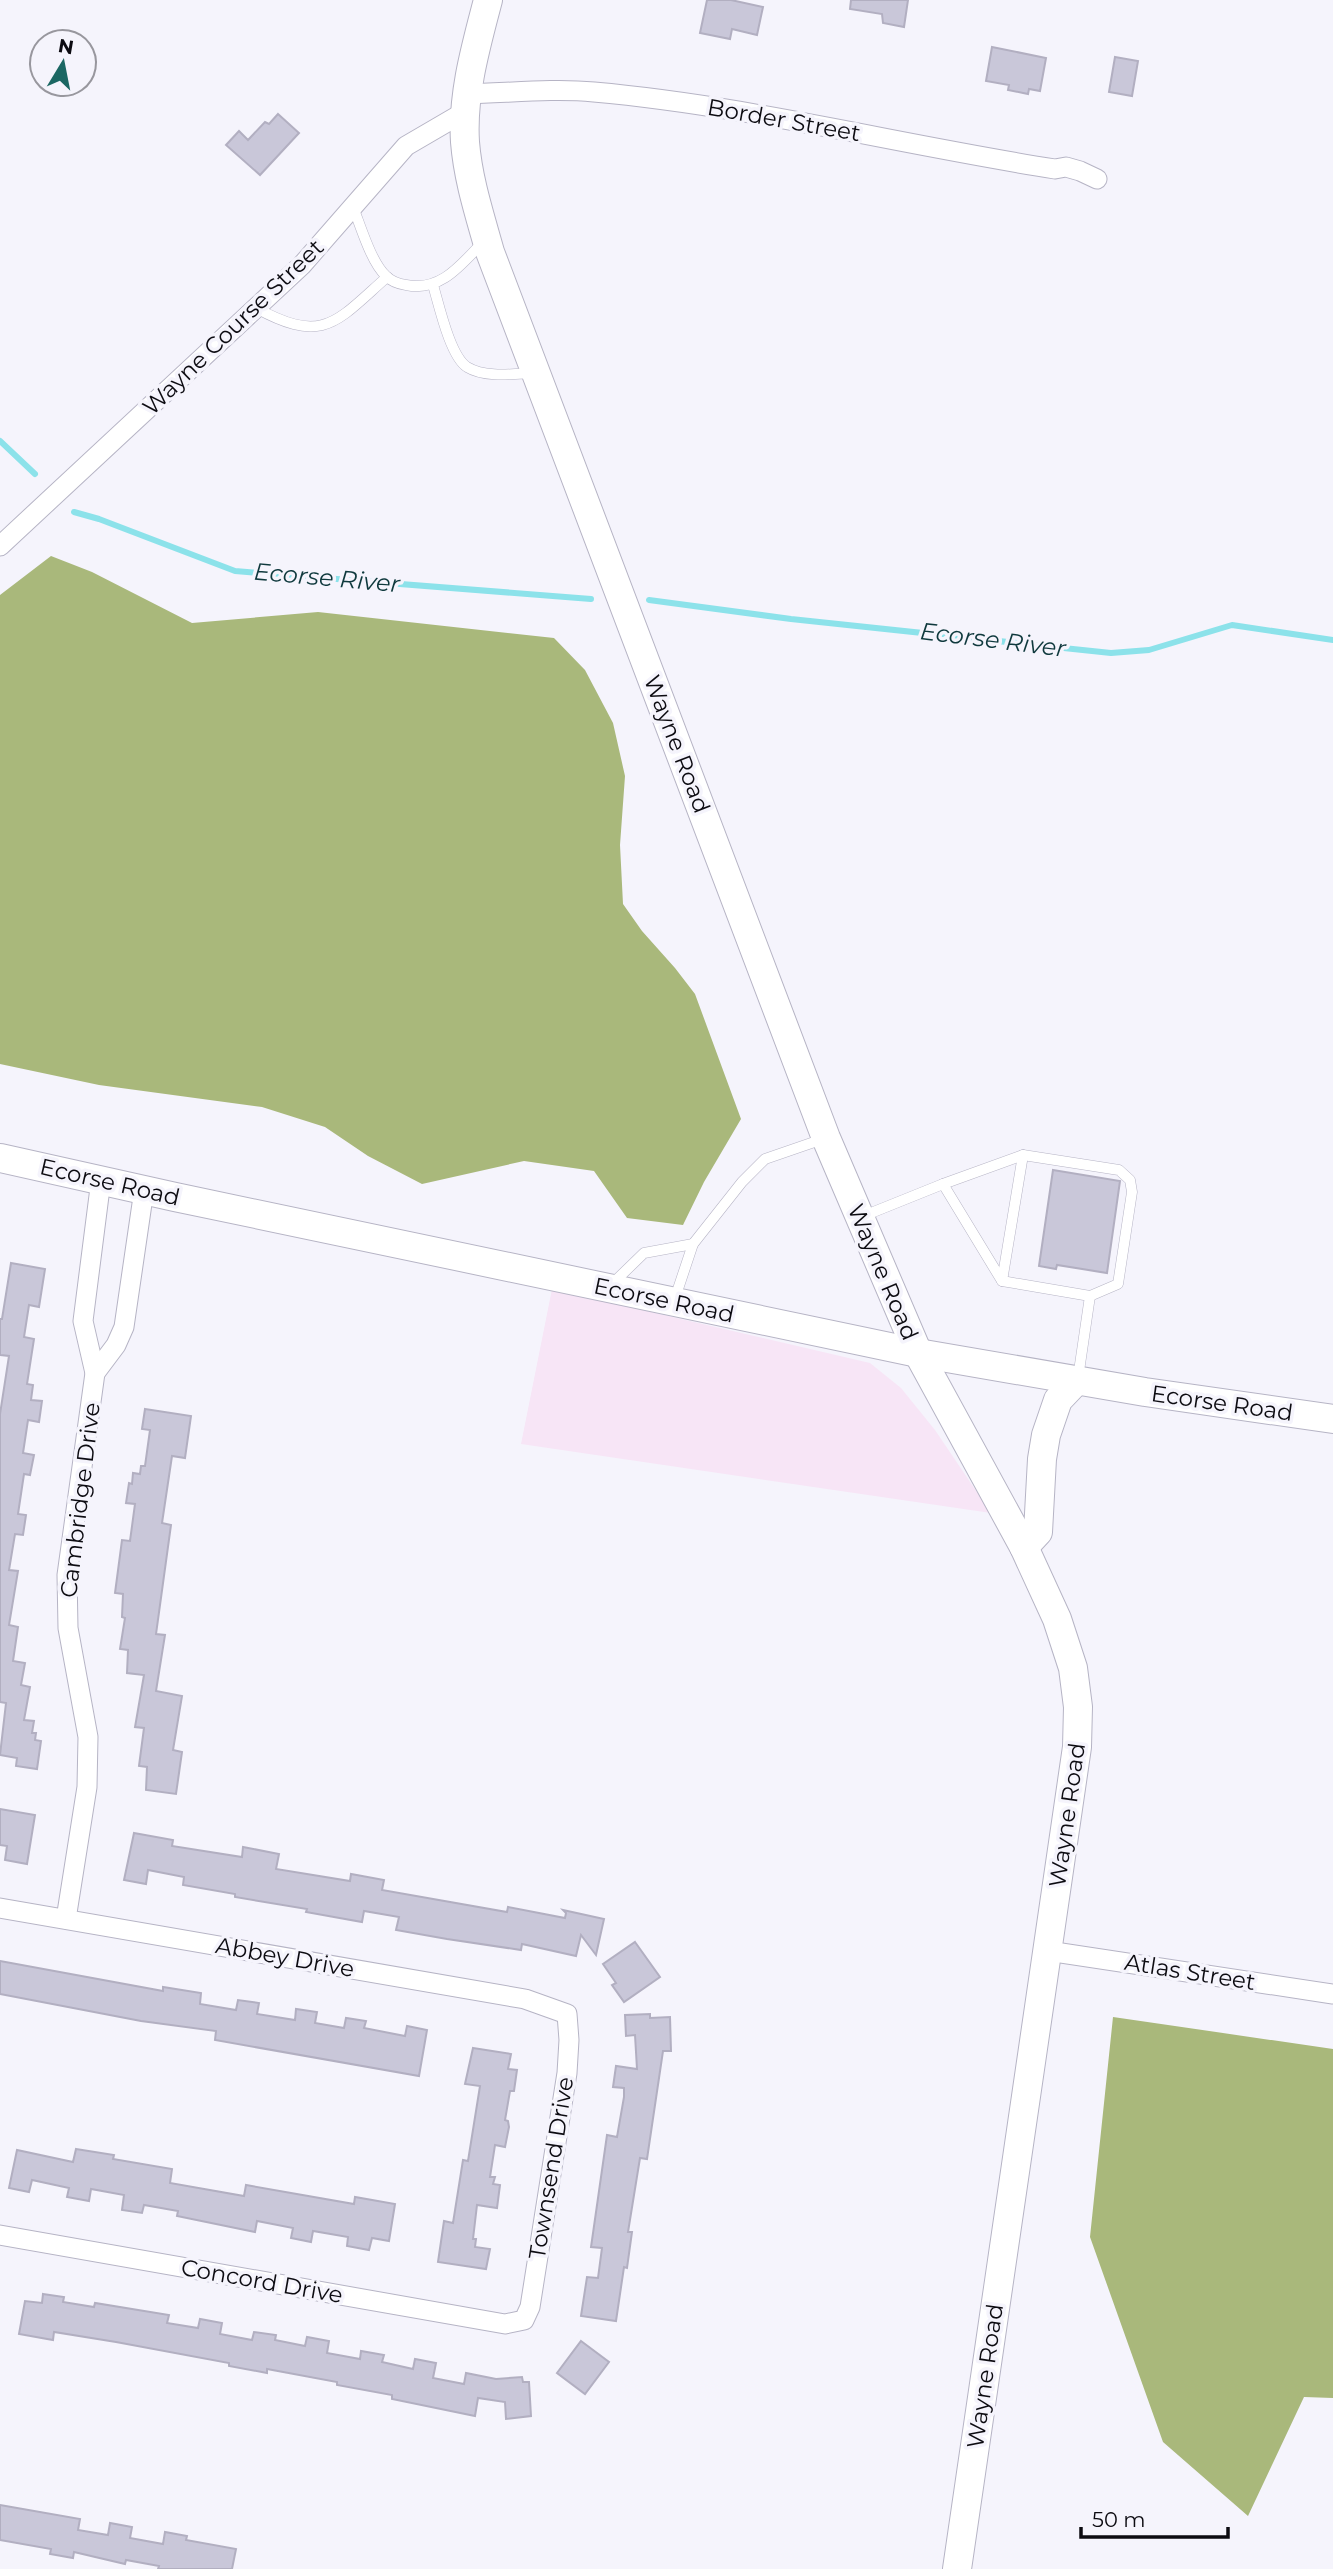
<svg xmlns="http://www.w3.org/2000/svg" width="1333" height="2569" font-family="Montserrat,sans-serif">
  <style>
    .commercial { fill: #f7e5f6 }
    .forest { fill: #a9b87b }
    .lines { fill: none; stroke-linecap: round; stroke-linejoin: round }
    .stream { stroke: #8ce2ea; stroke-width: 6 }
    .building { fill: #c9c7d9; stroke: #b2afc1; stroke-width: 2 }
    .lane-casing { stroke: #b6b4c5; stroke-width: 11 }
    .street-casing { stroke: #b6b4c5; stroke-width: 21 }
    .secondary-casing { stroke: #b6b4c5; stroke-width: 30 }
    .lane { stroke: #fff; stroke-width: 10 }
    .street { stroke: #fff; stroke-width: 19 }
    .secondary { stroke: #fff; stroke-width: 28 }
    .labels { text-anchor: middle; stroke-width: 7; stroke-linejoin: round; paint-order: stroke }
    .street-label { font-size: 23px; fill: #0c0b11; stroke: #f5f4fc }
    .water-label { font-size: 24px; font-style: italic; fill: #0f393d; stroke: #f5f4fc }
  </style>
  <rect width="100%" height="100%" fill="#f5f4fc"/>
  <path class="commercial" d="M 552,1289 L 870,1363 L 901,1388 L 935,1430 L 991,1513 L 521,1444 Z"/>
  <g class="forest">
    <path d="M 51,556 L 92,572 L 192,623 L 318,612 L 554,638 L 585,670 L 613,723 L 625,776 L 620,845 L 623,904 L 642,931 L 675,968 L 695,994 L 741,1119 L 704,1182 L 683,1225 L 627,1218 L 594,1171 L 524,1161 L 422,1184 L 368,1156 L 325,1127 L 262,1107 L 99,1085 L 0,1064 L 0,595 Z"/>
    <path d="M 1113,2017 L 1333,2049 L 1333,2398 L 1304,2397 L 1248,2516 L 1163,2442 L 1090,2237 Z"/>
  </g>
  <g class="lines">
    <g class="stream">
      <path d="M 0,441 L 35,474"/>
      <path d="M 74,512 L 99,519 L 235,571 L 591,599"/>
      <path d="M 649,600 L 791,619 L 1111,653 L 1149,650 L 1232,625 L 1333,640"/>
    </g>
  </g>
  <g class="building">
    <path d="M 707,0 L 731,0 L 763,7 L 757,35 L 732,29 L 730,39 L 700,33 Z"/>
    <path d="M 851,0 L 908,0 L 904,27 L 883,23 L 882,14 L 850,9 Z"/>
    <path d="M 992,47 L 1046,58 L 1040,91 L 1029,89 L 1028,94 L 1008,90 L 1009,85 L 986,81 Z"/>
    <path d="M 1115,57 L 1138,61 L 1132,96 L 1109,92 Z"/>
    <path d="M 278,114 L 299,133 L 260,175 L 226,145 L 239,131 L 248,140 L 265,122 L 269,124 Z"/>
    <path d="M 1053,1170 L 1120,1181 L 1107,1273 L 1057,1265 L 1056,1269 L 1039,1266 Z"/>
    <path d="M 11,1263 L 45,1269 L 39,1307 L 29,1305 L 24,1337 L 34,1339 L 27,1384 L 33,1385 L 31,1400 L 42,1401 L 39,1422 L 28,1420 L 23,1453 L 34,1455 L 30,1475 L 24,1474 L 18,1514 L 26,1515 L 23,1535 L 15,1534 L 9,1570 L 18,1571 L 9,1625 L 18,1627 L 13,1661 L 25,1663 L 21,1685 L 30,1687 L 24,1720 L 34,1721 L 32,1733 L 36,1733 L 35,1740 L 41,1741 L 37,1769 L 16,1766 L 17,1758 L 0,1755 L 6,1703 L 0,1702 L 0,1414 L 9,1356 L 0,1355 L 0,1319 L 2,1319 Z"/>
    <path d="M 145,1409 L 191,1416 L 185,1458 L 172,1456 L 162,1523 L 171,1525 L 156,1634 L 165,1635 L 156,1691 L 182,1696 L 173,1750 L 182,1752 L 176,1794 L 146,1790 L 147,1767 L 139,1766 L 144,1728 L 135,1727 L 144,1675 L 127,1673 L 128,1650 L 120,1649 L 125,1618 L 122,1617 L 123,1594 L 115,1593 L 122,1540 L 130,1541 L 135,1504 L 126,1503 L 129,1483 L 132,1484 L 133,1473 L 140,1474 L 141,1466 L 145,1466 L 150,1430 L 142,1429 Z"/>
    <path d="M 0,1809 L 35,1815 L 27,1864 L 5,1860 L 7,1846 L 0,1845 Z"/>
    <path d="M 134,1833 L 173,1840 L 172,1846 L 242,1857 L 243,1847 L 279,1854 L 276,1869 L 350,1881 L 351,1874 L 384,1880 L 382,1890 L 507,1912 L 508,1907 L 565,1918 L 566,1913 L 563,1910 L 604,1919 L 596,1955 L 581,1935 L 576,1956 L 522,1944 L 521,1950 L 447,1939 L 396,1930 L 399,1917 L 364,1911 L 362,1922 L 306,1912 L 307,1909 L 235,1897 L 235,1894 L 183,1885 L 184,1877 L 148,1870 L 146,1884 L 124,1880 Z"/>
    <path d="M 635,1942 L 660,1977 L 624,2002 L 612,1985 L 616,1983 L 603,1964 Z"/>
    <path d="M 0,1961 L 163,1991 L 163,1987 L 201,1993 L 200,2004 L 236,2010 L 238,2000 L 259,2003 L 257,2014 L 295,2020 L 296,2009 L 317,2012 L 315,2023 L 344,2028 L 346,2018 L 366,2021 L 364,2028 L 405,2036 L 407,2026 L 427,2030 L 419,2076 L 215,2040 L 216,2031 L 141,2021 L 0,1994 Z"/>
    <path d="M 650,2014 L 650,2018 L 670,2017 L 671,2051 L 663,2051 L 647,2159 L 640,2158 L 628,2232 L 632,2232 L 627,2268 L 624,2267 L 616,2321 L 581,2316 L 587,2277 L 598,2278 L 602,2248 L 591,2247 L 607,2135 L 617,2137 L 624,2097 L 624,2088 L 613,2087 L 616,2066 L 637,2069 L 635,2035 L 626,2036 L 625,2015 Z"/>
    <path d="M 473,2048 L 511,2054 L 508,2069 L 517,2070 L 514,2091 L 510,2091 L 505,2120 L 508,2121 L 509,2127 L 505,2147 L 495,2145 L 490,2177 L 495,2177 L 493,2184 L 500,2185 L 497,2208 L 477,2205 L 473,2239 L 476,2239 L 475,2247 L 490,2249 L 486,2269 L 438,2262 L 444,2221 L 453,2223 L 463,2160 L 468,2161 L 480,2086 L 465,2084 Z"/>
    <path d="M 76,2149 L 114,2155 L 113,2159 L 172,2169 L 170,2183 L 244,2196 L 246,2185 L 354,2204 L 355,2197 L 395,2204 L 389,2241 L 372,2238 L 369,2250 L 347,2246 L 348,2237 L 313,2231 L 311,2242 L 291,2238 L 293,2228 L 257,2221 L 255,2232 L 177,2216 L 178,2211 L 144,2205 L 142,2213 L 122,2210 L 124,2195 L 91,2189 L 89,2201 L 67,2197 L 69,2188 L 32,2180 L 29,2192 L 9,2188 L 17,2150 L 73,2162 Z"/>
    <path d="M 43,2294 L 64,2297 L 63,2302 L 94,2307 L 95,2303 L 169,2315 L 167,2323 L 198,2328 L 200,2319 L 222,2323 L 220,2334 L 252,2340 L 254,2332 L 276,2335 L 275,2340 L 305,2346 L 307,2337 L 329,2341 L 327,2353 L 360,2359 L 361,2351 L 384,2355 L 382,2362 L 413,2369 L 415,2359 L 436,2363 L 433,2378 L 464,2384 L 466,2373 L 496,2379 L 522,2377 L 523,2382 L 529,2382 L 531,2416 L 506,2419 L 505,2402 L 478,2398 L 475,2416 L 392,2399 L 392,2395 L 337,2385 L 337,2382 L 267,2369 L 267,2373 L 229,2366 L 229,2363 L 116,2342 L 54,2332 L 53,2340 L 19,2334 L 25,2301 L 42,2303 Z"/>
    <path d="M 581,2341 L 609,2362 L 585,2394 L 557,2373 Z"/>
    <path d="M 0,2505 L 80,2519 L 78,2530 L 108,2535 L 110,2523 L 132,2527 L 130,2538 L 163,2544 L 165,2532 L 187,2536 L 186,2540 L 236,2549 L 232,2569 L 158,2569 L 159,2566 L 126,2560 L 125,2564 L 74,2552 L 73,2558 L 50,2554 L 51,2549 L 0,2540 Z"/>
  </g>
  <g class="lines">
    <defs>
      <g id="lane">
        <path d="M 353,207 C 361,227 371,262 386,276 C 391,281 399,284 406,285 C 440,292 460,266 482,243"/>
        <path d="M 433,285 C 439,305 450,356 467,367 C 485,378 513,374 533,373"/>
        <path d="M 256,308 C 324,345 336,322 387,277"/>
        <path d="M 943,1184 L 1023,1155 L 1119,1170 L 1130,1180 L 1132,1192 L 1118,1284 L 1090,1296"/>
        <path d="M 861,1217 L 943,1184 L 1002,1281 L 1090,1296 L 1078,1378"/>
        <path d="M 1002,1281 L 1023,1155"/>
        <path d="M 611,1285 L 644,1253 L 693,1244"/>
        <path d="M 675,1298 L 693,1244 L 742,1182 L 765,1159 L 823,1139"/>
      </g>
      <g id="street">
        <path d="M 467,94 C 509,93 553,88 594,92 C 750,106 901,145 1055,169 L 1066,167 L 1080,171 L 1097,179"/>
        <path d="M 0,546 L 302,265 L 406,146 L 466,111"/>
        <path d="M 95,1373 L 116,1345 L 124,1327 L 144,1190"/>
        <path d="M 0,1908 L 525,1999 L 567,2014 L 569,2040 L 567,2073 L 530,2307 L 524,2320 L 505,2324 L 0,2235"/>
        <path d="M 66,1919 L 87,1787 L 88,1737 L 68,1628 L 67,1575 L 95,1373 L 83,1321 L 101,1180"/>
        <path d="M 1048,1951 L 1333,1994"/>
      </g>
      <g id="secondary">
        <path d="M 488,0 C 476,46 462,94 465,142 C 468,180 480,216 490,252 L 826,1138 L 918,1353 L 1024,1547 L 1057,1619 L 1073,1668 L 1078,1707 L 1077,1747 L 957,2569"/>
        <path d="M 0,1158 L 175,1197 L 918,1353 L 1145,1392 L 1333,1419"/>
        <path d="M 1024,1547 L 1038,1532 L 1042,1459 L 1046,1435 L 1058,1400 L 1077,1380"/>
      </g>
    </defs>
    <use href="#lane" class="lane-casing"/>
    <use href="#street" class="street-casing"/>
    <use href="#secondary" class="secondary-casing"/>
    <use href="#lane" class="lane"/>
    <use href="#street" class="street"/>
    <use href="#secondary" class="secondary"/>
  </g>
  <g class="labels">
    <g class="street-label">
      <text transform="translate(784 120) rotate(10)" y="8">Border Street</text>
      <text transform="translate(233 327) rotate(-44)" y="8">Wayne Course Street</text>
      <text transform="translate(677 744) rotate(69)" y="8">Wayne Road</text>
      <text transform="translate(110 1182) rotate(13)" y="8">Ecorse Road</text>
      <text transform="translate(883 1272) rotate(67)" y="8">Wayne Road</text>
      <text transform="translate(664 1300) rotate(12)" y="8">Ecorse Road</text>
      <text transform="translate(1222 1403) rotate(8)" y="8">Ecorse Road</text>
      <text transform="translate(80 1500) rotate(-83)" y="8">Cambridge Drive</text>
      <text transform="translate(1067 1815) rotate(-82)" y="8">Wayne Road</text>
      <text transform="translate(285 1957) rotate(10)" y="8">Abbey Drive</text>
      <text transform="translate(1190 1972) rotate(9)" y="8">Atlas Street</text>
      <text transform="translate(551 2168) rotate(-81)" y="8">Townsend Drive</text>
      <text transform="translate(262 2281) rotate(10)" y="8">Concord Drive</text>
      <text transform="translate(985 2376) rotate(-82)" y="8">Wayne Road</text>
    </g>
    <g class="water-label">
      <text transform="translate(327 578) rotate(5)" y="8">Ecorse River</text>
      <text transform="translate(993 640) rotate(7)" y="8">Ecorse River</text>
    </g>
  </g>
  <g transform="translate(63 63) rotate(10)"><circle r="33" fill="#f5f4fc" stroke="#98979e" stroke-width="2"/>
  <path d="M0-5L12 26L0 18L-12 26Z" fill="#1b6763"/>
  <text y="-10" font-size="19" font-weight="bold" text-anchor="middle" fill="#0c0b11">N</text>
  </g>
  <path d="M1081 2527v10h147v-10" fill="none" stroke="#0c0b11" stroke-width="3.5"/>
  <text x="1092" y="2527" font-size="21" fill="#0c0b11" stroke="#f5f4fc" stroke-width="5" paint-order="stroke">50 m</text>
</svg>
